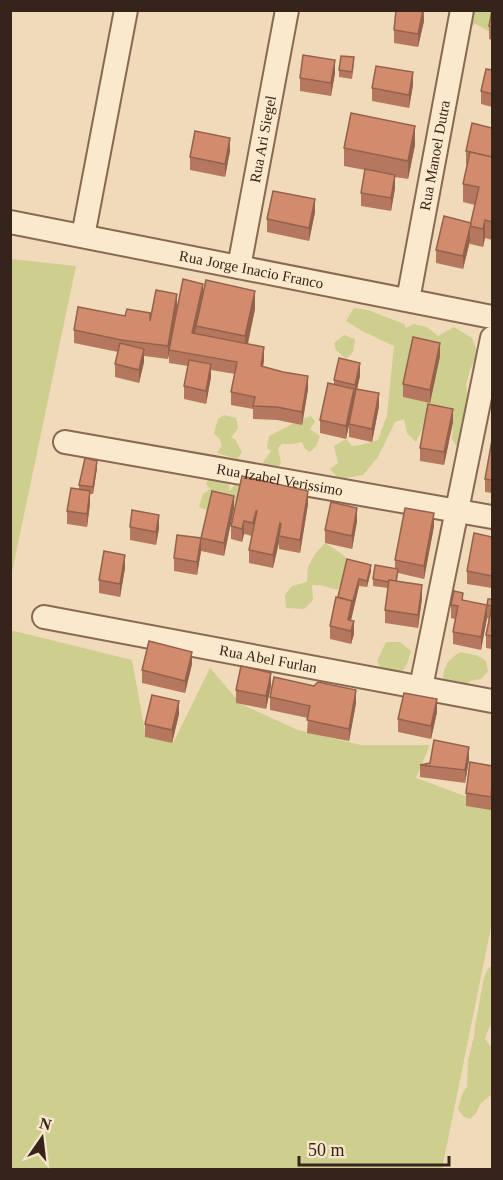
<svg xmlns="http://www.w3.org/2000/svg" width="503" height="1180" font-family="Georgia,serif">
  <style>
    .green { fill: #cecf8e }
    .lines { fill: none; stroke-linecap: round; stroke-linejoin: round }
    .minor-casing { stroke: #886a53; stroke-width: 26 }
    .minor { stroke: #fbe9ce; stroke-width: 22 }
    .wall { fill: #b5785e }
    .shaded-wall { fill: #93624c }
    .building { fill: #d28c6d; stroke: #93624c; stroke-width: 1.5 }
    .labels { text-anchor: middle; stroke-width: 4.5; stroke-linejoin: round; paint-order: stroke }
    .street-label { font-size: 15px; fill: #36241a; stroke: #f8e6ca }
  </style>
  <rect width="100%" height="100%" fill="#f1daba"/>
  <g class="green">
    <path d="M 467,11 L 489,11 L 492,14 L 490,32 L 476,24 L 463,28 Z"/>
    <path d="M 11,259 L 76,266 L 11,577 L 10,259 Z"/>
    <path d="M 354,308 L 368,310 L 404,324 L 406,328 L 414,324 L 427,327 L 438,336 L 454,327 L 472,338 L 478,354 L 470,370 L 466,385 L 469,401 L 466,435 L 457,447 L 452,439 L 453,422 L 428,418 L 416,442 L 407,433 L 404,419 L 395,422 L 378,457 L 363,475 L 339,479 L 330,469 L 338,463 L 334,446 L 346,439 L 352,446 L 360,445 L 378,440 L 387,415 L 394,346 L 362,331 L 346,321 Z"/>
    <path d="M 344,335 L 355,339 L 353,352 L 346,359 L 336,350 L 334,343 Z"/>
    <path d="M 224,415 L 236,418 L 238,428 L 231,438 L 235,439 L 242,452 L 237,459 L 217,453 L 222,446 L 220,440 L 214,433 L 218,419 Z"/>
    <path d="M 311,416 L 315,422 L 310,429 L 320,436 L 316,446 L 310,452 L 305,449 L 302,442 L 292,444 L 282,444 L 278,448 L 281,463 L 276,470 L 265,469 L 263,462 L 271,451 L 267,448 L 269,436 L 300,420 Z"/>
    <path d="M 213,471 L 230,479 L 229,491 L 237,483 L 251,480 C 242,498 243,507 222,510 C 212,512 208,511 199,507 L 203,494 L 210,489 L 206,484 Z"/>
    <path d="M 325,543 L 342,554 L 347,559 L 343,582 L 337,590 L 320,585 L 312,585 L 313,600 L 304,609 L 286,608 L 285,595 L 292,586 L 307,582 L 308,567 L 315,554 Z"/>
    <path d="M 10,630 L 132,660 L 146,737 L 173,743 L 210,668 L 241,704 L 298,730 L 361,745 L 430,745 L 416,778 L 492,806 L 492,922 L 442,1169 L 11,1169 Z"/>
    <path d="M 386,642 L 400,642 L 411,651 L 407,664 L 399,677 L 383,673 L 377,661 Z"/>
    <path d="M 461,652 L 478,656 L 486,661 L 488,671 L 481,679 L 470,681 L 465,687 L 455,684 L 443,678 C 444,665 449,658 461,652 Z"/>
    <path d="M 492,965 L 492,1020 L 485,1039 L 490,1046 L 492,1045 L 492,1094 L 480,1104 L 477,1112 L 470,1119 L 463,1116 L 458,1109 L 462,1094 L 467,1087 L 468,1060 L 474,1036 L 475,1026 L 484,977 L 488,969 Z"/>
  </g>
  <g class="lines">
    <defs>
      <g id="minor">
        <path id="s1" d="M 10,222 L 492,317"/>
        <path d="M 83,236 L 126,10"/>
        <path id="s2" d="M 239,267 L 287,10"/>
        <path id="s3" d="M 408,300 L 462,10"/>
        <path id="s4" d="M 65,442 L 492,517"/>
        <path id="s5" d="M 44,617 L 492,701"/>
        <path d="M 421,687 L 492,338"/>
      </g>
    </defs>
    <use href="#minor" class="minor-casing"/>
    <use href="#minor" class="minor"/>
  </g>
  <g class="wall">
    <path d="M 424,10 L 424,21 L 418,47 L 394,43 L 394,30 Z"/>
    <path d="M 492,10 L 492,40 L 489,39 L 489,26 Z"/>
    <path d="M 354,64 L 352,79 L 339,77 L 339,70 Z"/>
    <path d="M 492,70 L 492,107 L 481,104 L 481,91 Z"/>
    <path d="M 335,73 L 331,96 L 300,91 L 300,78 Z"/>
    <path d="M 413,85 L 409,108 L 372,101 L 372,88 Z"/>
    <path d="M 492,128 L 492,240 L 485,238 L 483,247 L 470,244 L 470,241 L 463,269 L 436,263 L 436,250 L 471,223 L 475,205 L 463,202 L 463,184 L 467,164 L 466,164 L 466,151 Z"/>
    <path d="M 415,145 L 408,179 L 395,177 L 395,188 L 391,211 L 361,206 L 361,193 L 365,170 L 344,166 L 344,148 Z"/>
    <path d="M 230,151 L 225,177 L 190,170 L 190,157 Z"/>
    <path d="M 315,212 L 309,241 L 267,232 L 267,219 Z"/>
    <path d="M 203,291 L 255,309 L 248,344 L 264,360 L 263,367 L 308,389 L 302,425 L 277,420 L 253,419 L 253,409 L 231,405 L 231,392 L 235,374 L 211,370 L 211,377 L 206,404 L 184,399 L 184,386 L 188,366 L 169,363 L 169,354 L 168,359 L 144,356 L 144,362 L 139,383 L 115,377 L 115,364 L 118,352 L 74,343 L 74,330 L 150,321 L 177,307 L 173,328 Z"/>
    <path d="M 440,356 L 430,403 L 403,397 L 403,384 Z"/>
    <path d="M 360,376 L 357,389 L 379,406 L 372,442 L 349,437 L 349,425 L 346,439 L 320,433 L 320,420 L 334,384 L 334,380 Z"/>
    <path d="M 453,422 L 444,465 L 420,461 L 420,448 Z"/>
    <path d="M 492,440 L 492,493 L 485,492 L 485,479 Z"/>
    <path d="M 97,468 L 93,494 L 90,494 L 90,504 L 87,527 L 67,524 L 67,511 L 79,489 L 79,485 Z"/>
    <path d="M 242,476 L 308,504 L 300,553 L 279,549 L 279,542 L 273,568 L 249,563 L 249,550 L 252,536 L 244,534 L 242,542 L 231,539 L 231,526 Z"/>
    <path d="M 234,508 L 224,556 L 201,551 L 201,538 Z"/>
    <path d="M 357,521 L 352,549 L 325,543 L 325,530 Z"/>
    <path d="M 434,526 L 424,579 L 398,573 L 397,582 L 422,598 L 418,628 L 385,623 L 385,610 L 388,588 L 373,586 L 373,579 L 395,568 L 395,560 Z"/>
    <path d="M 130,527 L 159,528 L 156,545 L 130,540 Z"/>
    <path d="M 492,537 L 492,649 L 486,648 L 486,635 L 489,619 L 487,618 L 481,650 L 453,644 L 453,632 L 455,619 L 451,618 L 451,605 L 463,600 L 487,605 L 492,599 L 492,588 L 467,584 L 467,571 Z"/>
    <path d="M 201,551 L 197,575 L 174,571 L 174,558 Z"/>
    <path d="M 347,559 L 371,571 L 367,587 L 359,586 L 351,620 L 354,634 L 351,644 L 330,639 L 330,626 Z"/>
    <path d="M 125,568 L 120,597 L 99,593 L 99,580 Z"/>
    <path d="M 192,664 L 185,693 L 142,683 L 142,670 Z"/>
    <path d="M 271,686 L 266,709 L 236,703 L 236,690 Z"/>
    <path d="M 270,697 L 356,703 L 349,741 L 307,733 L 308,718 L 270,710 Z"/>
    <path d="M 437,712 L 431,739 L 398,732 L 398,719 Z"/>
    <path d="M 179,714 L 172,743 L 145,737 L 145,724 Z"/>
    <path d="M 469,760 L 465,783 L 420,777 L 420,765 Z"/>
    <path d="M 492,766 L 491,810 L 466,806 L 466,793 Z"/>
  </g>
  <g class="shaded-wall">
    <path d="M 423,10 L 424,21 L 418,47 L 418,34 Z"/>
    <path d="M 335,60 L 335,73 L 331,96 L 331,83 Z"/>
    <path d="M 413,72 L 413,85 L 409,108 L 409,95 Z"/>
    <path d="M 415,126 L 415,145 L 408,179 L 408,161 Z"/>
    <path d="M 230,138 L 230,151 L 225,177 L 225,164 Z"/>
    <path d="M 395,175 L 395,188 L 391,211 L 391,198 Z"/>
    <path d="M 315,199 L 315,212 L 309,241 L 309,228 Z"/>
    <path d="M 485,220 L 485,238 L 483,247 L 483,229 Z"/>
    <path d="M 470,228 L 470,241 L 463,269 L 463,256 Z"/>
    <path d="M 203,284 L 203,297 L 192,346 L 192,333 Z"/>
    <path d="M 255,291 L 255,309 L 245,355 L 245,336 Z"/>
    <path d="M 177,294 L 177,307 L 168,359 L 168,346 Z"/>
    <path d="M 440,343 L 440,356 L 430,403 L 430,390 Z"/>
    <path d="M 264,347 L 264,360 L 261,379 L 261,366 Z"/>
    <path d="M 144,349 L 144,362 L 139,383 L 139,370 Z"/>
    <path d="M 360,363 L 360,376 L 355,398 L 355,385 Z"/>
    <path d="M 211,364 L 211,377 L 206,404 L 206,391 Z"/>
    <path d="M 308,376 L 308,389 L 302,425 L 302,412 Z"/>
    <path d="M 354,389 L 354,402 L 346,439 L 346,426 Z"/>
    <path d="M 379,393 L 379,406 L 372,442 L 372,429 Z"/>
    <path d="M 453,409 L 453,422 L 444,465 L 444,452 Z"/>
    <path d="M 97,461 L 97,468 L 93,494 L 93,487 Z"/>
    <path d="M 90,491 L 90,504 L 87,527 L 87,514 Z"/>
    <path d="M 308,491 L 308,504 L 300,553 L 300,540 Z"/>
    <path d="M 234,496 L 234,508 L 224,556 L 224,543 Z"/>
    <path d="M 357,508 L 357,521 L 352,549 L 352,536 Z"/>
    <path d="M 434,513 L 434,526 L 424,579 L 424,566 Z"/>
    <path d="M 159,515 L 159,528 L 156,545 L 156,532 Z"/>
    <path d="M 244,521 L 244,534 L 242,542 L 242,529 Z"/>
    <path d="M 280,523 L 280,536 L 279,536 L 279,542 L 273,568 L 273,555 Z"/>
    <path d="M 201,538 L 201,551 L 197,575 L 197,562 Z"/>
    <path d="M 125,555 L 125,568 L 120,597 L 120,584 Z"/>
    <path d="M 371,565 L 371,571 L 367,587 L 367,581 Z"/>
    <path d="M 359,579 L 359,586 L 348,633 L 348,620 Z"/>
    <path d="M 422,585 L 422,598 L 418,628 L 418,615 Z"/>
    <path d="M 487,605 L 487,618 L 481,650 L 481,637 Z"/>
    <path d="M 354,621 L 354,634 L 351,644 L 351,631 Z"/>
    <path d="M 192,652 L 192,664 L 185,693 L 185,681 Z"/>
    <path d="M 271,673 L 271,686 L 266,709 L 266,696 Z"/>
    <path d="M 356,690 L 356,703 L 349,741 L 349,729 Z"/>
    <path d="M 437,699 L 437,712 L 431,739 L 431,726 Z"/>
    <path d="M 179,701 L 179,714 L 172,743 L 172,730 Z"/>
    <path d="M 469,747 L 469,760 L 465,783 L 465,770 Z"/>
    <path d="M 492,785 L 492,798 L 491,810 L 491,797 Z"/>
  </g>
  <g class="building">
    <path d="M 396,10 L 423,10 L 418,34 L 394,30 Z"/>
    <path d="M 492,10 L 492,27 L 489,26 Z"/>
    <path d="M 303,55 L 335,60 L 331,83 L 300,78 Z"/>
    <path d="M 341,56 L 354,57 L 352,72 L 339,70 Z"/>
    <path d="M 376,66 L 413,72 L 409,95 L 372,88 Z"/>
    <path d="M 486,69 L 492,70 L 492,94 L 481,91 Z"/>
    <path d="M 351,113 L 415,126 L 408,161 L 344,148 Z"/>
    <path d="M 472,123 L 492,128 L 492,157 L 466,151 Z"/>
    <path d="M 195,131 L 230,138 L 225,164 L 190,157 Z"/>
    <path d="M 470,152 L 492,157 L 492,222 L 485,220 L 483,229 L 470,226 L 479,187 L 463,184 Z"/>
    <path d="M 365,169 L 395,175 L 391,198 L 361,193 Z"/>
    <path d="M 273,191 L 315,199 L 309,228 L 267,219 Z"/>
    <path d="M 444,216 L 471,223 L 463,256 L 436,250 Z"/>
    <path d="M 183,279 L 203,284 L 192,333 L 264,347 L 261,366 L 283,372 L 308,376 L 302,412 L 277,407 L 253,406 L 255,397 L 231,392 L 237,362 L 169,350 Z"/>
    <path d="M 206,280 L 255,291 L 245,336 L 196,326 Z"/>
    <path d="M 156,290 L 177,294 L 168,346 L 121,340 L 74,330 L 78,307 L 125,316 L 127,309 L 150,313 L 150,321 Z"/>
    <path d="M 413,337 L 440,343 L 430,390 L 403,384 Z"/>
    <path d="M 120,343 L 144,349 L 139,370 L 115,364 Z"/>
    <path d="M 339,358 L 360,363 L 355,385 L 334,380 Z"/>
    <path d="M 189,360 L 211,364 L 206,391 L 184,386 Z"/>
    <path d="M 328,383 L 354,389 L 346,426 L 320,420 Z"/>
    <path d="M 356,389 L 379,393 L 372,429 L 349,424 Z"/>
    <path d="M 428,404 L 453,409 L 444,452 L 420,448 Z"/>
    <path d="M 492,440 L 492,480 L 485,479 Z"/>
    <path d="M 85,458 L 97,461 L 93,487 L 79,485 Z"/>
    <path d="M 242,476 L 308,491 L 300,540 L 279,536 L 281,524 L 280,523 L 273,555 L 249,550 L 257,511 L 256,511 L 253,523 L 244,521 L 242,529 L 231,526 Z"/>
    <path d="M 71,488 L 90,491 L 87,514 L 67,511 Z"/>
    <path d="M 212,491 L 234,496 L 224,543 L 201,538 Z"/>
    <path d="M 331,502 L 357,508 L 352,536 L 325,530 Z"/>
    <path d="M 405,508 L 434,513 L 424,566 L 395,560 Z"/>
    <path d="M 132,510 L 159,515 L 156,532 L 130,527 Z"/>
    <path d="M 474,533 L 492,537 L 492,576 L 467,571 Z"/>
    <path d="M 177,535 L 201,538 L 197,562 L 174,558 Z"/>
    <path d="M 104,551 L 125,555 L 120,584 L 99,580 Z"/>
    <path d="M 347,559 L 371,565 L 367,581 L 359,579 L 352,604 L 352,601 L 338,597 Z"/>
    <path d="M 375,565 L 398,569 L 396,581 L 389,580 L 389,582 L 373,579 Z"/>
    <path d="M 389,580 L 422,585 L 418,615 L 385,610 Z"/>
    <path d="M 454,591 L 463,593 L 462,600 L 487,605 L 481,637 L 453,632 L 458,606 L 451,605 Z"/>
    <path d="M 336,597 L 352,601 L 348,620 L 354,621 L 351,631 L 330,626 Z"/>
    <path d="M 488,599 L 492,599 L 492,636 L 486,635 L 492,606 L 487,605 Z"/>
    <path d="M 149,641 L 192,652 L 185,681 L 142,670 Z"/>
    <path d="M 241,666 L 271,673 L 266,696 L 236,690 Z"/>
    <path d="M 274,677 L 314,686 L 318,682 L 356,690 L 349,729 L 307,720 L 310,706 L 270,697 Z"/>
    <path d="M 404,693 L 437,699 L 431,726 L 398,719 Z"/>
    <path d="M 152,695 L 179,701 L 172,730 L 145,724 Z"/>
    <path d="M 434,740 L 469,747 L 465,770 L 420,765 L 430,763 Z"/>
    <path d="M 470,762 L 492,766 L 492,785 L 491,797 L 466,793 Z"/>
  </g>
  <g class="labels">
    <g class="street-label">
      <text dy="5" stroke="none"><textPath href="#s2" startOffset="130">Rua Ari Siegel</textPath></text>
      <text dy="5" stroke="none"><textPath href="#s3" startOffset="147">Rua Manoel Dutra</textPath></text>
      <text dy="5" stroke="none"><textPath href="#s1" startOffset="246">Rua Jorge Inacio Franco</textPath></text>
      <text dy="5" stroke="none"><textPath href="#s4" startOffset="218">Rua Izabel Verissimo</textPath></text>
      <text dy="5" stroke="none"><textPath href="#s5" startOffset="228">Rua Abel Furlan</textPath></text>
    </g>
  </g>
  <rect width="503" height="1180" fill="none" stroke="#36241a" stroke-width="24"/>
  <g transform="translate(42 1138) rotate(14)" stroke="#f8e6ca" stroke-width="4.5" paint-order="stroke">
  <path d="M0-4.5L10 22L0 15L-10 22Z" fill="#36241a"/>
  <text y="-9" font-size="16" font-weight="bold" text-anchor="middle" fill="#36241a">N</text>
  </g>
  <path d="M299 1156v9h150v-9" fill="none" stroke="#36241a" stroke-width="3"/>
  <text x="308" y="1156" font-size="18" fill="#36241a" stroke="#f8e6ca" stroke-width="4.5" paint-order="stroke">50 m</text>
</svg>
